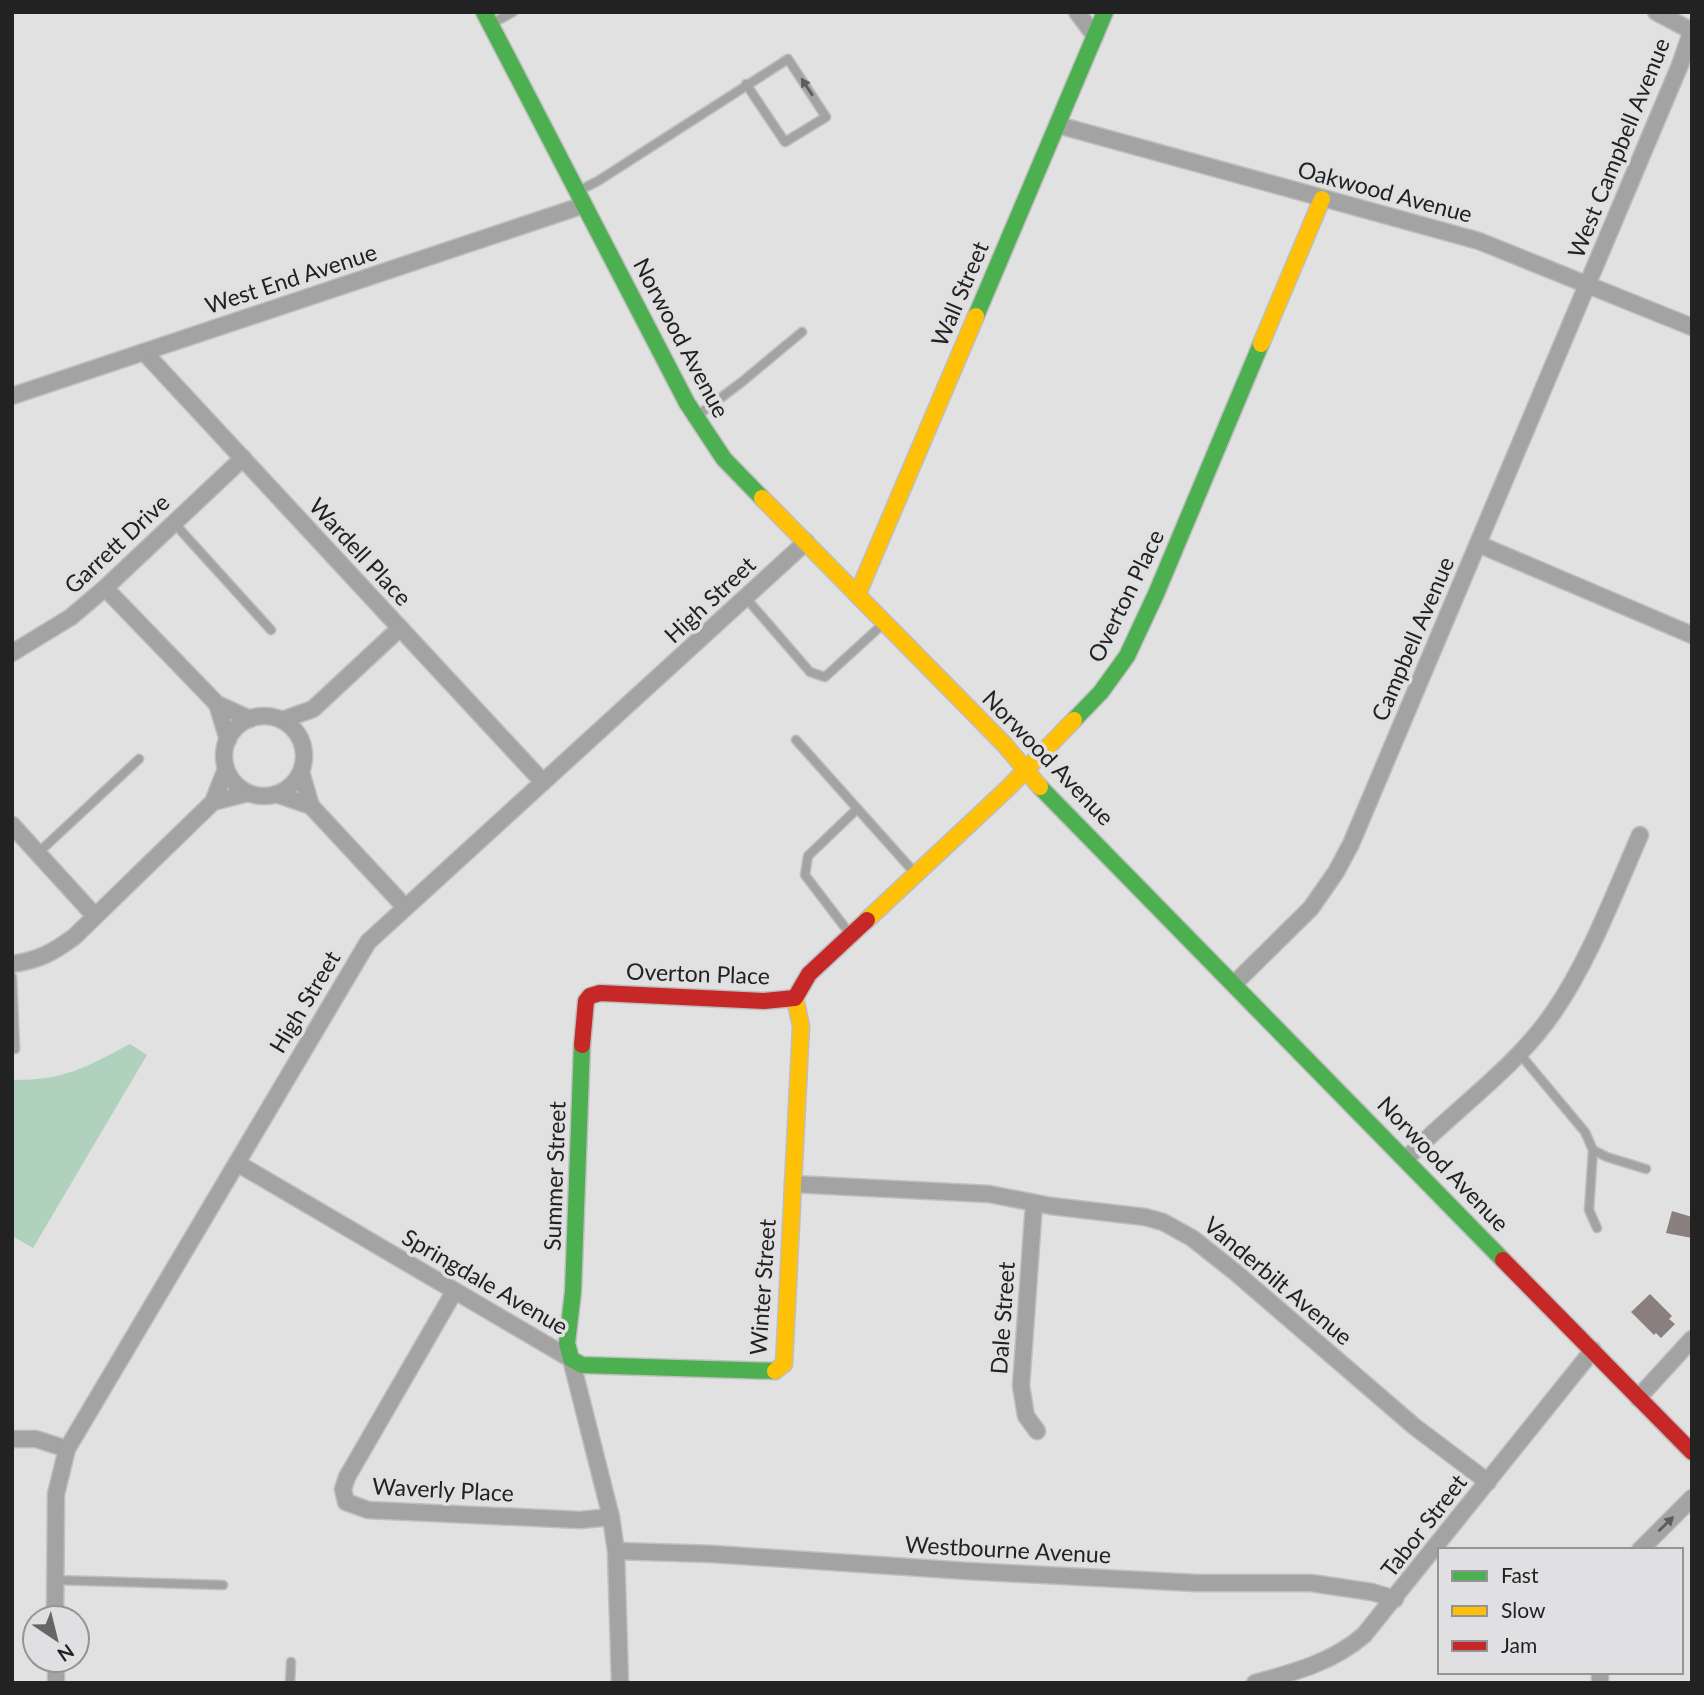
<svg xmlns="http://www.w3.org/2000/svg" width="1704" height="1695" font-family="Lato,sans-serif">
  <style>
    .green { fill: #b0d2bd }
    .building { fill: #8a7f7e }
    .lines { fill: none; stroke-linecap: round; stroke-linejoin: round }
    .lane-casing { stroke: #bfbfc0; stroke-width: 11 }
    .street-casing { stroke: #bfbfc0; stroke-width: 19 }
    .fast-casing { stroke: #bfbfc0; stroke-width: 19 }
    .slow-casing { stroke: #bfbfc0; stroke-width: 19 }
    .jam-casing { stroke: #bfbfc0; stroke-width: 19 }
    .lane { stroke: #a3a3a3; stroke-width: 8 }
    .street { stroke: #a3a3a3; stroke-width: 16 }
    .fast { stroke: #4caf50; stroke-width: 16 }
    .slow { stroke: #ffc107; stroke-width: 16 }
    .jam { stroke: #c62828; stroke-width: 16 }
    .oneway { fill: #5c5c5d }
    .labels { text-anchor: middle; stroke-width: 7; stroke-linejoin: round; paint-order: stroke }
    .street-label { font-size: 23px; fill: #222223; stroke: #e0e0e3 }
  </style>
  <rect width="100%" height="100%" fill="#e1e1e2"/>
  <path class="green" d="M 130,1044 L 147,1055 L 33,1248 L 12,1236 L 12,1080 C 66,1080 84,1068 130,1044 Z"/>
  <g class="building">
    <path d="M 1672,1211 L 1692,1217 L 1692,1238 L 1666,1233 Z"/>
    <path d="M 1650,1294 L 1672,1316 L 1669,1319 L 1675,1324 L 1661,1338 L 1656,1333 L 1654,1335 L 1631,1312 Z"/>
  </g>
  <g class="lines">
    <defs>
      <g id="lane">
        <path d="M 493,23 L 513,12"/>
        <path d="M 580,190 L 598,181 L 788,59 L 826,117 L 785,142 L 746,84"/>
        <path d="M 697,416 L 743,381 L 802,332"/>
        <path d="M 174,523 L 271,630"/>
        <path d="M 746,598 L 810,672 L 825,677 L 883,624"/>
        <path d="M 796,740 L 914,872"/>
        <path d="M 38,853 L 139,759"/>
        <path d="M 850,934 L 805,875 L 808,856 L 857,809"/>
        <path d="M 12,977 L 15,1049"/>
        <path d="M 1519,1053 L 1585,1132 L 1593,1150 L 1589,1210 L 1597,1228"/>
        <path d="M 1593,1150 L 1607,1157 L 1646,1169"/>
        <path d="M 54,1580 L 223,1585"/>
        <path d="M 290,1683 L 291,1662"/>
      </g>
      <g id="street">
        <path d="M 1077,12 L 1095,36"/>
        <path d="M 1656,12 L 1692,31"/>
        <path d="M 1058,125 L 1479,241 L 1692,327"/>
        <path d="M 144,352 L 543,782"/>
        <path d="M 12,396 L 584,205"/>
        <path d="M 1478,544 L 1692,635"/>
        <path d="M 105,588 L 217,704 L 250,719"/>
        <path d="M 12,653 L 71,617 L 105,588 L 243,458"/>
        <path d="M 217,704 L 228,740"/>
        <circle cx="264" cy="756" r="40"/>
        <path d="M 282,720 L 313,709 L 400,628"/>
        <path d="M 301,772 L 311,806"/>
        <path d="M 276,794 L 311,806 L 405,907"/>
        <path d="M 213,802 L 248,793"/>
        <path d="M 12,825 L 94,915"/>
        <path d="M 12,964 C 39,960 52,953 74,937 L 213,802 L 226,769"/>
        <path d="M 1234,984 L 1311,908 L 1336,872 L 1351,844 L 1680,65 L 1692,30"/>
        <path d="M 1406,1159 C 1453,1111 1515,1068 1553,1013 C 1589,961 1615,892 1640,835"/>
        <path d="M 237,1163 L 571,1359 L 611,1517 L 616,1551 L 620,1683"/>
        <path d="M 793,1184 L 989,1194 L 1051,1206 L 1145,1217 L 1163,1222 L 1192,1238 L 1235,1272 L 1415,1427 L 1488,1482"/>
        <path d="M 1034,1203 L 1021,1386 L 1026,1416 L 1037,1431"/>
        <path d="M 454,1292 L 347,1477 L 343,1489 L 346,1502 L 368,1510 L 580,1520 L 611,1517"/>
        <path d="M 1638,1398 L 1692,1339"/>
        <path d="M 12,1439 L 36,1439 L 67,1449"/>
        <path d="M 1640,1550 L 1692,1498"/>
        <path d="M 616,1551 L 713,1554 L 967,1571 L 1196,1583 L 1311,1583 L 1372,1592 L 1395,1599"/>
        <path d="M 55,1618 L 56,1494 L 67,1449 L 368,942 L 806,542"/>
        <path d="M 56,1660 L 56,1683"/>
        <path d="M 1255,1683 C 1295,1672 1333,1662 1364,1635 L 1593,1350"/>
        <path d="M 1600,1683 L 1600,1672"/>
      </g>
      <g id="fast">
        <path d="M 484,12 L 687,403 L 724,459 L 762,498"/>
        <path d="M 976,316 L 1105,12"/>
        <path d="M 1074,720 L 1101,692 L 1127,656 L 1156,594 L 1261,344"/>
        <path d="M 1040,787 L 1503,1260"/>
        <path d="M 582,1045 L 573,1292 L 567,1343 L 571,1359 L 582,1365 L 775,1371"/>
      </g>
      <g id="slow">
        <path d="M 1261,344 L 1322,199"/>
        <path d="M 762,498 L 1004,744 L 1040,787"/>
        <path d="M 858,593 L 976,316"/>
        <path d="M 867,920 L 1008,788 L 1074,720"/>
        <path d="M 775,1371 L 784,1364 L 801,1026 L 795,998"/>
      </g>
      <g id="jam">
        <path d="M 582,1045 L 586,1001 L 590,996 L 600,993 L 764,1001 L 795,998 L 809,974 L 867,920"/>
        <path d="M 1503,1260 L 1692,1452"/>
      </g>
    </defs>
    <use href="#lane" class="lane-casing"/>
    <use href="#street" class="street-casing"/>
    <use href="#fast" class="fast-casing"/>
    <use href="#slow" class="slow-casing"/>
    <use href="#jam" class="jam-casing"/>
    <use href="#lane" class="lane"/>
    <use href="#street" class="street"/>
    <use href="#fast" class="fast"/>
    <use href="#slow" class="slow"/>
    <use href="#jam" class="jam"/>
  </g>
  <defs><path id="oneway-solid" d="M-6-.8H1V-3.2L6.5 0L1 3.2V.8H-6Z" transform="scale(1.75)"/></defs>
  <g class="oneway">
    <use href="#oneway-solid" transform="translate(807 87) rotate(-123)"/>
    <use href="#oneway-solid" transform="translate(1666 1524) rotate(-44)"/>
  </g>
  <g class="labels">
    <g class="street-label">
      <text transform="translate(1619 148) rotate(-68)" y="8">West Campbell Avenue</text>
      <text transform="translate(1385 192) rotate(15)" y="8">Oakwood Avenue</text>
      <text transform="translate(291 279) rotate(-18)" y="8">West End Avenue</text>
      <text transform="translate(960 294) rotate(-67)" y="8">Wall Street</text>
      <text transform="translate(681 338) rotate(62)" y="8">Norwood Avenue</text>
      <text transform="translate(117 544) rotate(-43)" y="8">Garrett Drive</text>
      <text transform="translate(360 552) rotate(47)" y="8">Wardell Place</text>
      <text transform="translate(1126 596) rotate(-64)" y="8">Overton Place</text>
      <text transform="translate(710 600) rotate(-43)" y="8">High Street</text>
      <text transform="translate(1413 639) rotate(-67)" y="8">Campbell Avenue</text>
      <text transform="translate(1048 758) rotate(46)" y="8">Norwood Avenue</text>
      <text transform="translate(698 974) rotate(2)" y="8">Overton Place</text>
      <text transform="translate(305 1002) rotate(-59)" y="8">High Street</text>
      <text transform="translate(1443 1164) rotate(46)" y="8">Norwood Avenue</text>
      <text transform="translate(555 1176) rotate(-88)" y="8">Summer Street</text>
      <text transform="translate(1278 1281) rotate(40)" y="8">Vanderbilt Avenue</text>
      <text transform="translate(485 1282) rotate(30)" y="8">Springdale Avenue</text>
      <text transform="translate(763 1287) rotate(-86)" y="8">Winter Street</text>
      <text transform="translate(1003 1318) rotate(-86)" y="8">Dale Street</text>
      <text transform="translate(443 1490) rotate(3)" y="8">Waverly Place</text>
      <text transform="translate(1424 1526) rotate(-52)" y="8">Tabor Street</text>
      <text transform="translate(1008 1550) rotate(3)" y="8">Westbourne Avenue</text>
    </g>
  </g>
  <rect width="1704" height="1695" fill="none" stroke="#222223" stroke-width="28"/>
  <rect x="1438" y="1548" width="245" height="126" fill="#e0e0e3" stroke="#949496" stroke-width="2"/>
  <rect x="1452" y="1571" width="35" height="10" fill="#4caf50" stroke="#949496" stroke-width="2"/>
  <text x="1501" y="1583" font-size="21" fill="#222223">Fast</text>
  <rect x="1452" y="1606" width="35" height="10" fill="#ffc107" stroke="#949496" stroke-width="2"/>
  <text x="1501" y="1618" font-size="21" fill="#222223">Slow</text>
  <rect x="1452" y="1641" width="35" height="10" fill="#c62828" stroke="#949496" stroke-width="2"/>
  <text x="1501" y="1653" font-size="21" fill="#222223">Jam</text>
  <g transform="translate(56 1639) rotate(145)"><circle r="33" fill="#e0e0e3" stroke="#949496" stroke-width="2"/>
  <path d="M0-5L12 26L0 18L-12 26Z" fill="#656566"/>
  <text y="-10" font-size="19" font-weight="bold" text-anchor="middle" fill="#222223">N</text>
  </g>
</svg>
